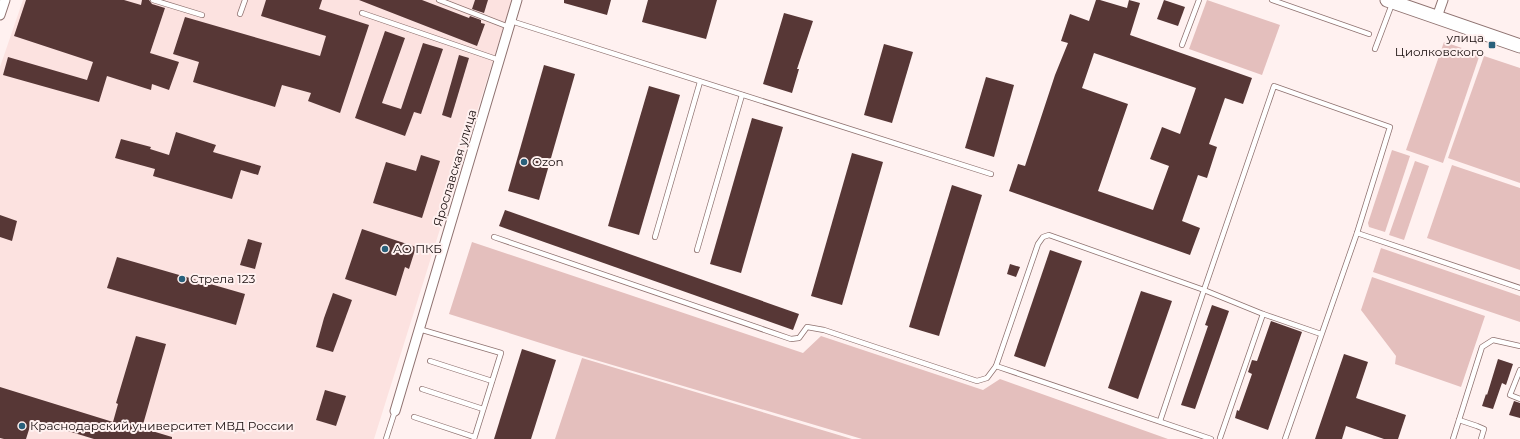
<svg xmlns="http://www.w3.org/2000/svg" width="1520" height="439" font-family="Montserrat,sans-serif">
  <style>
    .built { fill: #fce2e0 }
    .green { fill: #e4bfbd }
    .building { fill: #573736; fill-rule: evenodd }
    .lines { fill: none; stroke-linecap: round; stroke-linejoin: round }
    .lane-casing { stroke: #8e716f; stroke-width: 6 }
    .street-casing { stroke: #8e716f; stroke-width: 11 }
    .secondary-casing { stroke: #8e716f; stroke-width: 15 }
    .lane { stroke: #fff; stroke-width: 4.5 }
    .street { stroke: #fff; stroke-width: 9 }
    .secondary { stroke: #fff; stroke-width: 13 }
    .poi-dot { fill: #29607b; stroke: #fff1f0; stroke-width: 1.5 }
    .labels { text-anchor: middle; stroke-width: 4; stroke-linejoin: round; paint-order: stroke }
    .poi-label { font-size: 12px; fill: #170c0c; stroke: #fff1f0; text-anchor: start }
    .street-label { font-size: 12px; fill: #170c0c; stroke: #fff1f0 }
  </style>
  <rect width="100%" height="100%" fill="#fff1f0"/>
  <path class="built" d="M 23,0 L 512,0 L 374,439 L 0,439 L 0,67 Z"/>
  <g class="green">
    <path d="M 1207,0 L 1280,25 L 1262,75 L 1189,49 Z"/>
    <path d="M 1444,42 L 1480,54 L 1443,163 L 1406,150 Z"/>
    <path d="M 1484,56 L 1520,68 L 1520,183 L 1448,158 Z"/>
    <path d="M 1392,150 L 1410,156 L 1385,232 L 1369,227 L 1368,223 Z"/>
    <path d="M 1415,161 L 1429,166 L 1404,240 L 1389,235 Z"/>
    <path d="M 1452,165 L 1520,188 L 1520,270 L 1427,238 Z"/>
    <path d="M 472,242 L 803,353 L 821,336 L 983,390 L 1000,379 L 1168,439 L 862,439 L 572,353 L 449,314 Z"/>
    <path d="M 1381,248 L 1520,296 L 1520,322 L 1373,272 Z"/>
    <path d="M 1372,277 L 1485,316 L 1461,387 L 1395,364 L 1396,356 L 1361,310 Z"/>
    <path d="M 582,358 L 852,439 L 555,439 Z"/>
  </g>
  <g class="building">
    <path d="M 26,0 L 124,0 L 141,5 L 142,0 L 149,0 L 152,4 L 165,8 L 150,53 L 179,62 L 169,90 L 152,84 L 151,90 L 107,76 L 99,102 L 3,75 L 8,57 L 87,80 L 93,62 L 14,36 Z"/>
    <path d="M 266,0 L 322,0 L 319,9 L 369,25 L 340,113 L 308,101 L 311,93 L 282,85 L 275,107 L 193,82 L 199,62 L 173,54 L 185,17 L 320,56 L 326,36 L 261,16 Z"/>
    <path d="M 359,0 L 422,0 L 469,18 L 470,16 L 481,20 L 481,23 L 485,24 L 477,46 Z"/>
    <path d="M 475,0 L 488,0 L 484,13 L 472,9 Z"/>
    <path d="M 564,0 L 611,0 L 607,15 L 564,3 Z"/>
    <path d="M 648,0 L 717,0 L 706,39 L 642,22 Z"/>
    <path d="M 1096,0 L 1100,0 L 1127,8 L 1129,0 L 1140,3 L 1130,35 L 1252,78 L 1243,104 L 1225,98 L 1209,144 L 1217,147 L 1207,178 L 1198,175 L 1182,221 L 1200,228 L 1190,255 L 1009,191 L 1018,164 L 1025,166 L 1055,75 L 1068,43 L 1061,41 L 1070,14 L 1089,21 ZM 1094,53 L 1196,88 L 1180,134 L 1162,127 L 1150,159 L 1169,166 L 1153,210 L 1098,191 L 1128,104 L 1082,88 Z"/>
    <path d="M 1164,0 L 1185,7 L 1178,26 L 1157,19 Z"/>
    <path d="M 784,13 L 813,21 L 797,69 L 799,69 L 792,93 L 763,84 Z"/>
    <path d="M 385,31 L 405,38 L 382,103 L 401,109 L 423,43 L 443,49 L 421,114 L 414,112 L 405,136 L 355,118 Z"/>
    <path d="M 884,44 L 913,52 L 892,123 L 864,115 Z"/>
    <path d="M 459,55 L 469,58 L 451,118 L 442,115 Z"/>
    <path d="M 544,65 L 575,74 L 539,200 L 508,191 Z"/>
    <path d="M 986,77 L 1014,85 L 994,157 L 965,148 Z"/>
    <path d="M 649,86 L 680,95 L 639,235 L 608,226 Z"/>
    <path d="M 752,118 L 783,127 L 741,273 L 710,264 Z"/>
    <path d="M 176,132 L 216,145 L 213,152 L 261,166 L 258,175 L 241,170 L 232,199 L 153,176 L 155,169 L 115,158 L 121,139 L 151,147 L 150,149 L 169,155 Z"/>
    <path d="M 852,153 L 883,162 L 842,305 L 811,296 Z"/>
    <path d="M 421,155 L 440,161 L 422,218 L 373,203 L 386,162 L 416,171 Z"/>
    <path d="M 952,185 L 982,195 L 939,336 L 909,327 Z"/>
    <path d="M 505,210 L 799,314 L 793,330 L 499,226 Z"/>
    <path d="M 0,215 L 17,221 L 12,241 L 0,237 Z"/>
    <path d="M 362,229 L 416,247 L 409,269 L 405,267 L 396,296 L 345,279 Z"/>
    <path d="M 248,239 L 262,243 L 255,269 L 240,265 Z"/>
    <path d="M 1050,250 L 1082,261 L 1045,367 L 1014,356 Z"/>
    <path d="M 117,257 L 245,294 L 236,325 L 107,288 Z"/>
    <path d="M 1010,264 L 1020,267 L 1016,277 L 1007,274 Z"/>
    <path d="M 1141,291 L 1172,301 L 1138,399 L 1108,388 Z"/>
    <path d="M 333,293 L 352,300 L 333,352 L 316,347 L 324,318 Z"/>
    <path d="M 1212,305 L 1229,311 L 1195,409 L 1181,405 L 1208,326 L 1205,325 Z"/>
    <path d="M 1271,321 L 1302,332 L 1268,430 L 1235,418 L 1237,410 L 1239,411 L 1252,374 L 1248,372 L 1252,360 L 1257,361 Z"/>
    <path d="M 136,336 L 166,344 L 142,428 L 172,437 L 172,439 L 94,439 L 32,420 L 26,439 L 4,439 L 0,438 L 0,387 L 113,422 L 118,404 L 116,403 Z"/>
    <path d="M 522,349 L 556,360 L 531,439 L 494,439 Z"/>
    <path d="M 1344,354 L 1368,362 L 1356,398 L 1406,415 L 1398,439 L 1384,439 L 1346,426 L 1342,439 L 1315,439 Z"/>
    <path d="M 1498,359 L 1513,364 L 1506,385 L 1502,383 L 1493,409 L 1482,406 L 1486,394 L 1487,395 Z"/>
    <path d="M 325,390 L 346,396 L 336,426 L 316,420 Z"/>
    <path d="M 1514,401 L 1520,403 L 1520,418 L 1509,415 Z"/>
  </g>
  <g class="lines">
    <defs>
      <g id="lane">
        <path d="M 153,0 L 202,15"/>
        <path d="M 439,0 L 509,27"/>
        <path d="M 1272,0 L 1369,34"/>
        <path d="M 362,13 L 499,60"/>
        <path d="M 240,14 L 245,0"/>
        <path d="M 511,21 L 991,174"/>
        <path d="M 1182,45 L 1199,0"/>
        <path d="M 1375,49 L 1392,4"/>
        <path d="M 494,237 L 791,339 L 799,338 L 807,327 L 824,330 L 977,381 L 987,378 L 996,366 L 1038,244 L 1043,237 L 1049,235 L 1204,290 L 1160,421"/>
        <path d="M 655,237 L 700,82"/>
        <path d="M 697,250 L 742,95"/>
        <path d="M 419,329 L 501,353 L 474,439"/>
        <path d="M 1321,334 L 1263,314 L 1204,290 L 1274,86 L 1390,127 L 1357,233"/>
        <path d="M 430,361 L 492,381"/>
        <path d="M 996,366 L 1211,439"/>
        <path d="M 1520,370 L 1510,395 L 1520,399"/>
        <path d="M 422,389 L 483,409"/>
        <path d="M 414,417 L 474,437"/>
        <path d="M 1459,420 L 1477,426 L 1484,429 L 1481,439"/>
        <path d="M 1220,438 L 1263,314"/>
        <path d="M 386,439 L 395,411"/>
        <path d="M 1285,439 L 1357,233 L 1520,288"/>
        <path d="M 1453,439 L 1482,347 L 1493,340 L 1520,346"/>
      </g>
      <g id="street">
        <path d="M 0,15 L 5,0"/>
        <path d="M 1437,17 L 1443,0"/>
        <path d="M 395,411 L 517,0"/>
      </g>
      <path id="secondary" d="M 1387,0 L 1520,46"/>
    </defs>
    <use href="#lane" class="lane-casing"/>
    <use href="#street" class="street-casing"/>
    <use href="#secondary" class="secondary-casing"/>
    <use href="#lane" class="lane"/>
    <use href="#street" class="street"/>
    <use href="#secondary" class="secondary"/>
  </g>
  <g class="poi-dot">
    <rect x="1488" y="41" width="8" height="8" rx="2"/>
    <circle cx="524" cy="162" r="4"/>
    <circle cx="385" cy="249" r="4"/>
    <circle cx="182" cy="279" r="4"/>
    <circle cx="22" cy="426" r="4"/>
  </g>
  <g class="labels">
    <g class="poi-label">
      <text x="1484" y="42" text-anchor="end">улица<tspan x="1484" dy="14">Циолковского</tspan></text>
      <text x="532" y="166">Ozon</text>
      <text x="393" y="253">АО ПКБ</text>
      <text x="190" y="283">Стрела 123</text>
      <text x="30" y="430">Краснодарский университет МВД России</text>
    </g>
    <g class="street-label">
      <text transform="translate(455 168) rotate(-73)" y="4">Ярославская улица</text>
    </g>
  </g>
</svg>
